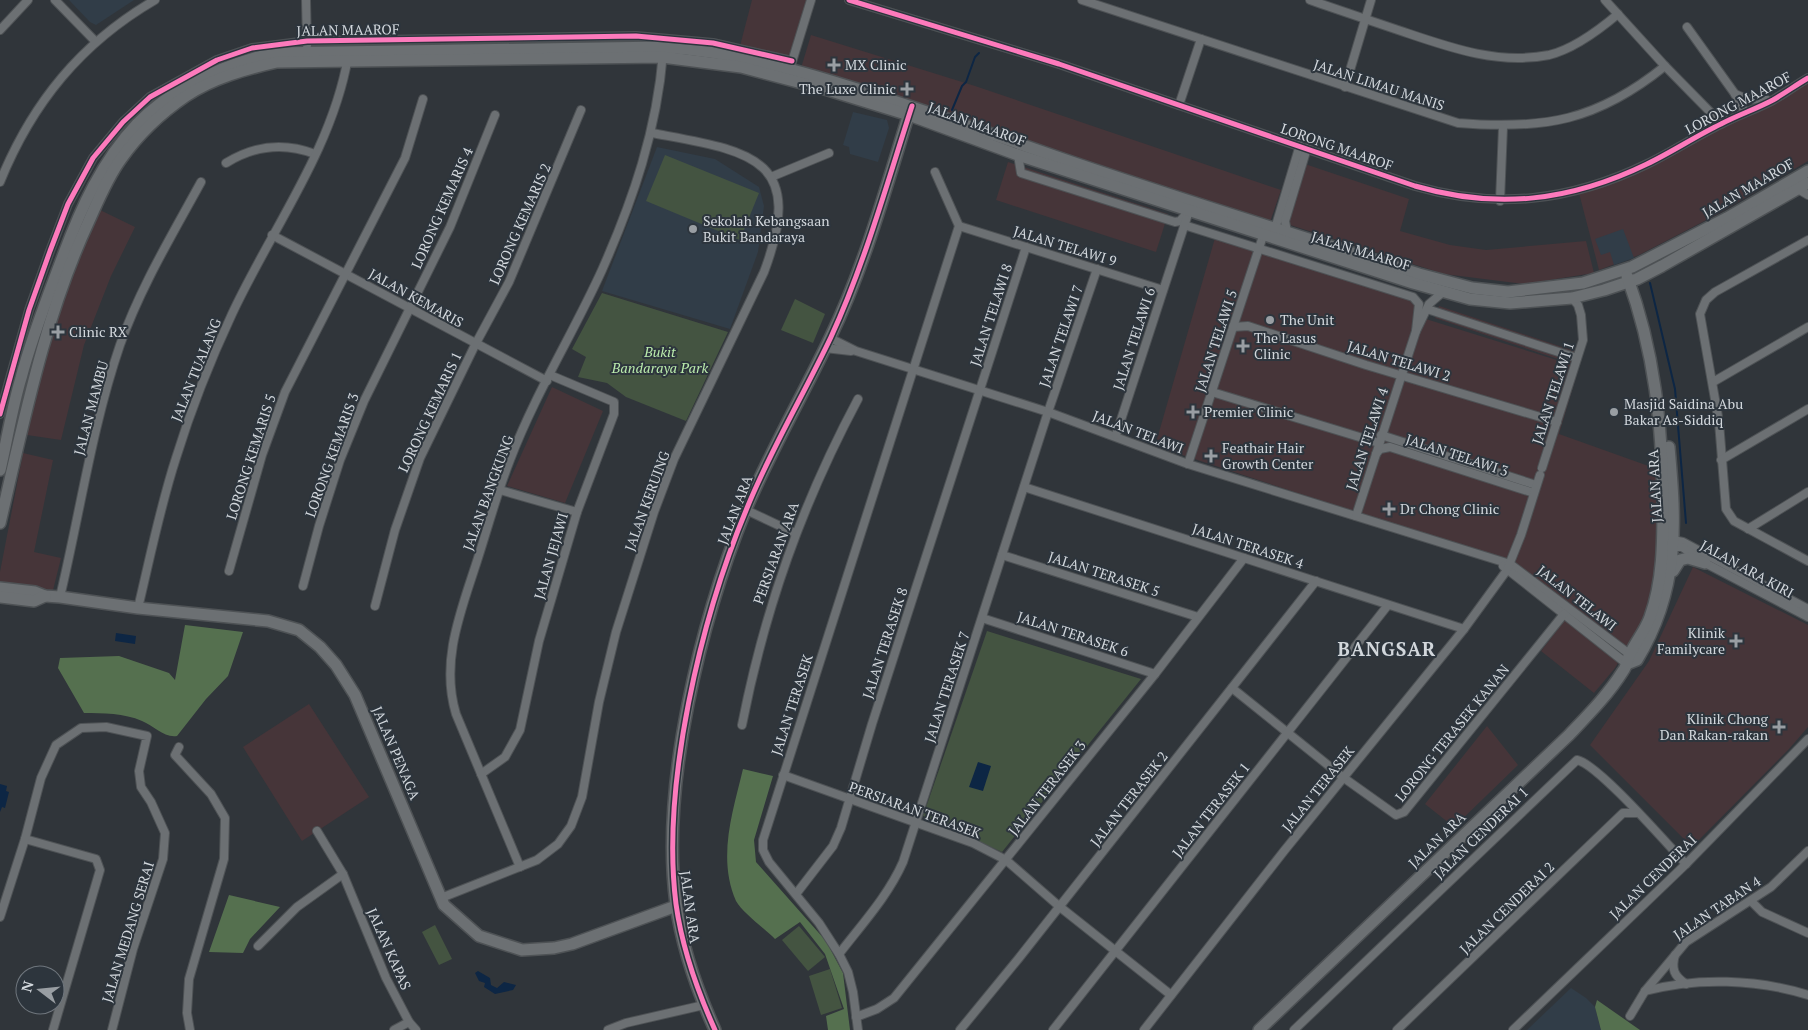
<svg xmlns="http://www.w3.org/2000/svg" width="1808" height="1030" font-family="'PT Serif',serif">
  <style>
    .commercial { fill: #463539 }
    .built { fill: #313d48 }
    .green { fill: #445441 }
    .forest { fill: #55704f }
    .water { fill: #0d2644 }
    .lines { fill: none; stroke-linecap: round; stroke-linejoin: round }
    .stream { stroke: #0d2644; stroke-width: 2 }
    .street-casing { stroke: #4e5255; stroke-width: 10 }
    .secondary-casing { stroke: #4e5255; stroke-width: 14 }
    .street { stroke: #6c7073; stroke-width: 8 }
    .secondary { stroke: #6c7073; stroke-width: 11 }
    .cycleway-casing { stroke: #2d353d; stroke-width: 8 }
    .cycleway { stroke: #fd7abc; stroke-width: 5 }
    .poi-dot { fill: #999ea3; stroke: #2d353d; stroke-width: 2 }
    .labels { text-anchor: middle; stroke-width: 4; stroke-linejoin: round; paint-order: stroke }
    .street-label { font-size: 14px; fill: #d2d7dc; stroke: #2d353d }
    .poi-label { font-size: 14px; fill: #d2d7dc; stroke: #2d353d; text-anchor: start }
    .park-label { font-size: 14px; font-style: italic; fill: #bbecad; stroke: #2d353d }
    .district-label { font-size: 19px; font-weight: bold; letter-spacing: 1px; fill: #d2d7dc; stroke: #2d353d }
  </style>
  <rect width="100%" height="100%" fill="#30353a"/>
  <g class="commercial">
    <path d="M 752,0 L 807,0 L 790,58 L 740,46 Z"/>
    <path d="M 811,35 L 975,86 L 1281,190 L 1270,222 L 801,68 Z"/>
    <path d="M 1808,80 L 1808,161 L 1716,215 L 1639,255 L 1599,270 L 1579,193 L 1613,182 Z"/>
    <path d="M 1008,162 L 1168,214 L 1156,252 L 996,200 Z"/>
    <path d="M 1305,164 L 1409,199 L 1400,231 L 1450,245 L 1486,250 L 1586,241 L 1594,273 L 1524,284 L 1444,274 L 1287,224 Z"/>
    <path d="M 100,210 L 135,227 L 111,276 L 84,345 L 61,440 L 27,435 L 50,340 L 72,273 Z"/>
    <path d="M 1215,238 L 1410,300 L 1426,319 L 1579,367 L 1559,434 L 1657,469 L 1660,546 L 1654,585 L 1646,616 L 1615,668 L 1594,693 L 1541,651 L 1574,608 L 1519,566 L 1155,446 Z"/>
    <path d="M 1439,306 L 1577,352 L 1573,364 L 1435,318 Z"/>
    <path d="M 552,387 L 603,411 L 565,503 L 507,486 Z"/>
    <path d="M 23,453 L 53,460 L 34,552 L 61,558 L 53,590 L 0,584 L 0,572 Z"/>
    <path d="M 1693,567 L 1808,625 L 1808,727 L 1789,749 L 1692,847 L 1590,745 L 1649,661 Z"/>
    <path d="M 309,704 L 369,797 L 302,841 L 243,747 Z"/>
    <path d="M 1487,726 L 1518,765 L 1454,827 L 1425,804 Z"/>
  </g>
  <g class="built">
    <path d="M 69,0 L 134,0 L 96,25 L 90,22 Z"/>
    <path d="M 853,112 L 887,120 L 889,128 L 878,162 L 850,154 L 849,147 L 843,145 Z"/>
    <path d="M 657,147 L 715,159 L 759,187 L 764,206 L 758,252 L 730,329 L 602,291 Z"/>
    <path d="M 1623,229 L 1634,258 L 1614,265 L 1610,252 L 1601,255 L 1595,239 Z"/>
    <path d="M 1571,988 L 1586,998 L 1595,1007 L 1601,1030 L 1527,1030 Z"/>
  </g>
  <g class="green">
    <path d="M 665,155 L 759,193 L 740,240 L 646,201 Z"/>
    <path d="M 602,293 L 728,332 L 686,421 L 626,397 L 607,383 L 578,377 L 586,357 L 572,349 Z"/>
    <path d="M 795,299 L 825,314 L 813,343 L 781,330 Z"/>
    <path d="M 987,631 L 1141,679 L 1002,852 L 923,816 Z"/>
    <path d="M 435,925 L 452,959 L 439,965 L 422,932 Z"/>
    <path d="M 799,926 L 825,957 L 808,971 L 782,940 Z"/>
    <path d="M 830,969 L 842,1008 L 821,1015 L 809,976 Z"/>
  </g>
  <g class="forest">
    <path d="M 185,625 L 243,632 L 228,676 L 206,699 L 177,736 C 164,738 154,726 142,721 C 124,713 103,713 84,713 L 58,668 L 60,658 L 119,656 L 169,673 L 175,680 Z"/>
    <path d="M 743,769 L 773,776 L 754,840 L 756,862 L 826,941 L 843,973 L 850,1030 L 828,1030 L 826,1016 L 844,1009 L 825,954 L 800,922 L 775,939 C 765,929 742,912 736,901 C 717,858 733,811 743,769 Z"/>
    <path d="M 229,895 L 280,907 L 250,939 L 243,953 L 209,952 Z"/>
    <path d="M 1597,1000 L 1640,1030 L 1601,1030 L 1595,1007 Z"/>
  </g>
  <g class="water">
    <path d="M 116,633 L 136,636 L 135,644 L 115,641 Z"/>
    <path d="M 978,762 L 991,766 L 983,791 L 969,787 Z"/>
    <path d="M 0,784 L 7,786 L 6,791 L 9,792 L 5,808 L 2,807 L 0,812 Z"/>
    <path d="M 478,971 L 490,978 L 491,985 L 497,988 L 504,982 L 516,985 L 513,990 L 495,994 L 484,987 L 485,983 L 479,981 L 475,973 Z"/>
  </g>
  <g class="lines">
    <g class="stream">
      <path d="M 952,110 L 962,86 L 966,82 L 975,57 L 979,53"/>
      <path d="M 1650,283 L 1675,389 L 1686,523"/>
    </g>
    <defs>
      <g id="street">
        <path d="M 55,0 L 95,41"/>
        <path d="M 306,0 L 307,45"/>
        <path d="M 849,0 L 1059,64 L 1415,186 C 1497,210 1571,201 1647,164 C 1672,152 1696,136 1721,124 C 1738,115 1756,109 1773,100 C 1785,93 1796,85 1808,78"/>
        <path d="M 1082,0 L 1458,123 C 1544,130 1597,121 1665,66"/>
        <path d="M 1310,0 C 1341,11 1372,21 1404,32 C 1451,48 1499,65 1549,55 C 1574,49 1599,30 1618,14"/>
        <path d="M 1605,0 L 1665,66 L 1721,123"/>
        <path d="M 1687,27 L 1735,94 L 1745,112"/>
        <path d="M 0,30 L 28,0"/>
        <path d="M 791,65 L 811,0"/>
        <path d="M 1345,87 L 1371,0"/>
        <path d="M 1735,94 L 1747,99 L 1767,100"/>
        <path d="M 1179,105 L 1201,39"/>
        <path d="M 1018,155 L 1021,173 L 1175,222 L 1180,221 L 1187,213"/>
        <path d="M 226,163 C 255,145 284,142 315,154"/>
        <path d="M 771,177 L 829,153"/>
        <path d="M 0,182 C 32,103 81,43 155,0"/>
        <path d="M 1798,189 L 1808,195"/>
        <path d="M 1500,201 L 1503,127"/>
        <path d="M 1184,225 L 1413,297 L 1419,304 L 1416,331"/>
        <path d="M 959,226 L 1163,290"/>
        <path d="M 1274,232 L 1300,145"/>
        <path d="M 1287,232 L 1285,221 L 1307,148"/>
        <path d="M 272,235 L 547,381"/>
        <path d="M 1808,240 L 1715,292 L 1706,300 L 1700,314 L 1719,422 L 1726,509 L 1734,521 L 1808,561"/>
        <path d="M 1427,309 L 1577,358"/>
        <path d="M 1233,327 L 1248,326 L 1366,365 L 1557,422"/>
        <path d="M 830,338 L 856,351 L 1048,412 L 1188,464 L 1510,564 L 1632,656"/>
        <path d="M 825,348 L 851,351"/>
        <path d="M 1713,382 L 1808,327"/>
        <path d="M 1212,392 L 1379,443"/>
        <path d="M 0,414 L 29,310 L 50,251 L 68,204 L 93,158 L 123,122 L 150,97 L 217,60 L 252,48 L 307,41 L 636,36 L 713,43 L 792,61"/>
        <path d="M 1116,435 L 1190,208"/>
        <path d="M 1381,435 L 1536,485"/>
        <path d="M 1376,454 L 1380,449 L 1390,447 L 1534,493"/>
        <path d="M 1721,460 L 1808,409"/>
        <path d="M 1188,464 L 1265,230"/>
        <path d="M 1542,468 L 1583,340 L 1581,315 L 1578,305 L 1572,298"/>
        <path d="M 1024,487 L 1464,629"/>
        <path d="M 500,490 L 577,512"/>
        <path d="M 746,510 L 795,533"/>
        <path d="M 1356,516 L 1416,331 L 1429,304 L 1443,292"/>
        <path d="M 1748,529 L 1808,492"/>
        <path d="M 1673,540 L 1683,542 L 1808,609"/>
        <path d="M 1673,547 L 1682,547 L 1705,563 L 1808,617"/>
        <path d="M 1002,555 L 1198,617"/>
        <path d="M 1503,566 L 1627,664"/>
        <path d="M 229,571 L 262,455 L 285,392 L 405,158 L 423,99"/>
        <path d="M 303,586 L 319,526 L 340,460 L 364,401 L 450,227 L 495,115"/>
        <path d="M 60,597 C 80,513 92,427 120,345 C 140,288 172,235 201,182"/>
        <path d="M 375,606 L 395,530 L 420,458 L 475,345 L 509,282 L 581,110"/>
        <path d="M 138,608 C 150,558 160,507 176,458 C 191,409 210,361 232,314 C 271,230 332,150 348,57"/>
        <path d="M 982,618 L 1155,674"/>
        <path d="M 1232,688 L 1344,778 L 1396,815 L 1404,812 L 1564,614"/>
        <path d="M 742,725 C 765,608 802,504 858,399"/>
        <path d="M 179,747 L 175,755 L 211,794 L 225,818 L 224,859 L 189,979 L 187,1013 L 190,1030"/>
        <path d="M 481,774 L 505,757 L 520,730 L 539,641 L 577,512 L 614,414 L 614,402 L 550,375"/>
        <path d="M 783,775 L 973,843 L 1006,860 L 1060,907 L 1171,995"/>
        <path d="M 317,831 L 343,874 L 386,978 L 409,1022 L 416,1030"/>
        <path d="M 25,839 L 96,859 L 100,870 L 53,1030"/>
        <path d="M 520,867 L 456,714 C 440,661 461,611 477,561 C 488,527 497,493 510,460 C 535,394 573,334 602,270 C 633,200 657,130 663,53"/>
        <path d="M 796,894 L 833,846 L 841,828 L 872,724 L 1026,247"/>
        <path d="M 441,898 L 537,860 L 558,844 L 571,826 L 582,797 L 599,702 L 616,632 L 654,512 L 674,459 L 764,272 C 808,155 747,151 652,133"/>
        <path d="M 1751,901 L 1762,912 L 1808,933"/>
        <path d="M 0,917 L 25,839 L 41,778 L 56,745 L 81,728 L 106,727 L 147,736 L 139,771 L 141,787 L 151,802 L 165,833 L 163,859 L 133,949 L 112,1030"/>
        <path d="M 258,946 L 297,907 L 343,874"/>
        <path d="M 839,954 C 862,924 888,896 903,862 L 1048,412 L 1097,269"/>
        <path d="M 1675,955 C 1671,969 1674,976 1686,984"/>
        <path d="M 1645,991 C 1697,977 1757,979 1808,995"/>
        <path d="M 1630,1016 L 1645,991 L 1686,942 L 1771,887 L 1808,851"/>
        <path d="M 856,1017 L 877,1009 L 894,998 L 1155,674 L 1244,558"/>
        <path d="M 394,1030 L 409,1022"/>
        <path d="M 608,1030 L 626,1023 L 704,1005"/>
        <path d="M 858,1030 L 853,992 L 848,972 L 839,954 L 819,923 L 769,862 L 763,850 L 763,840 L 959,226 L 935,172"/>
        <path d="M 960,1030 L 1019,958 L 1316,581"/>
        <path d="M 1053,1030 L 1388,605"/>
        <path d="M 1144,1030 L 1284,851 L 1464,629 L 1507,570 L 1521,535 L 1540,475"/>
        <path d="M 1294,1030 L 1577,760 C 1598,764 1667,844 1686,864"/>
        <path d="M 1397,1030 L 1623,813 L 1637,813"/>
        <path d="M 1513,1030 L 1686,864 L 1808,739"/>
      </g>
      <g id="secondary">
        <path d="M 0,470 C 7,440 12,408 21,378 C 32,336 48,296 63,256 C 81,208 102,161 137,124 C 174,86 223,65 273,53 L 663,47 C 729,51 794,69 857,89 C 925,111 992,134 1060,158 C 1179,199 1299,236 1419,274 L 1472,288 L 1508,292 L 1583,283 L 1632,267 L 1727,218 L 1808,171"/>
        <path d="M 0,523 C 24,421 44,318 88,223 C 98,201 107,178 121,159 C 138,135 161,113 186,96 C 213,78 246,69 277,62 L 662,57 L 741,67 L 828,90 L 909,115 L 1018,155 L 1413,283 L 1470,299 L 1510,303 L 1572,298 L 1604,290 L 1637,279 L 1662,266 L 1808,183"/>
        <path d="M 1673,571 L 1680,560 L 1688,558 L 1705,563"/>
        <path d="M 0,588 L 35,592 L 45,596 L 60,597 L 138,608 L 268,621 L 299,630 L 320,647 L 336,665 L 355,695 L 444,905 L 479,936 L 522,950 L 554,948 L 572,944 L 676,906"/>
        <path d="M 0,597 L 34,601 L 45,596"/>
        <path d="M 1627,664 L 1637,660 C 1680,589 1676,525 1669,447"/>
        <path d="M 715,1030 C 697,990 682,948 676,904 C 660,785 701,620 746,509 C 771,450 803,395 830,338 C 865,266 887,184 911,107"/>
        <path d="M 1259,1030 L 1569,735 C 1588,715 1608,695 1623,671 C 1627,666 1627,659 1630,654 C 1636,641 1645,631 1650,617 C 1663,581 1663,542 1663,504 C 1662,425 1655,352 1627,276"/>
      </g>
    </defs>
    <use href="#street" class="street-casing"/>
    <use href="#secondary" class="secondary-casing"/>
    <use href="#street" class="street"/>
    <use href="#secondary" class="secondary"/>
    <defs>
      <g id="cycleway">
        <path d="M 849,0 L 1059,64 L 1415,186 C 1497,210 1571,201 1647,164 C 1672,152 1696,136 1721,124 C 1738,115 1756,109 1773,100 C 1785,93 1796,85 1808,78"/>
        <path d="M 0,414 L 29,310 L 50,251 L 68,204 L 93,158 L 123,122 L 150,97 L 217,60 L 252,48 L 307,41 L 636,36 L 713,43 L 792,61"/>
        <path d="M 715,1030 C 697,990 682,948 676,904 C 661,785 701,618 747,508 C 771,449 804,394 831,337 C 865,263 887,183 912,106"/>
      </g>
    </defs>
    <use href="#cycleway" class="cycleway-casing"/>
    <use href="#cycleway" class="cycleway"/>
  </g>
  <g class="poi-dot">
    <path d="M831.5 57.5h5v5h5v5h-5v5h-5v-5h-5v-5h5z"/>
    <path d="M904.5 81.5h5v5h5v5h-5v5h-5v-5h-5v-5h5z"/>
    <circle cx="693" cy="229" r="5"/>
    <circle cx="1270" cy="320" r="5"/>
    <path d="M55.5 324.5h5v5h5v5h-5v5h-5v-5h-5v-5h5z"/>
    <path d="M1240.5 338.5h5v5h5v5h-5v5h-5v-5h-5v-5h5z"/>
    <path d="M1190.5 404.5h5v5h5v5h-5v5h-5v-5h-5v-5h5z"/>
    <circle cx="1614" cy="412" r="5"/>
    <path d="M1208.5 448.5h5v5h5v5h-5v5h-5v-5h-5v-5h5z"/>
    <path d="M1386.5 501.5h5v5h5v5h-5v5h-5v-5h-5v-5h5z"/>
    <path d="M1733.5 633.5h5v5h5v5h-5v5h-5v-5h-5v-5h5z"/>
    <path d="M1776.5 719.5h5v5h5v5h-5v5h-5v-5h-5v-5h5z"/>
  </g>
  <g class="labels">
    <g class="street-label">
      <text transform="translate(348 30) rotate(-1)" y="5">JALAN MAAROF</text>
      <text transform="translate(1379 85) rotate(18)" y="5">JALAN LIMAU MANIS</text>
      <text transform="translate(1738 103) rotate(-28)" y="5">LORONG MAAROF</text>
      <text transform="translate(977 124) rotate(20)" y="5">JALAN MAAROF</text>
      <text transform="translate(1337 147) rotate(19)" y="5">LORONG MAAROF</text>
      <text transform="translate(1748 188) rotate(-30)" y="5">JALAN MAAROF</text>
      <text transform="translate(442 208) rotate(-66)" y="5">LORONG KEMARIS 4</text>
      <text transform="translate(520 224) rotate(-66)" y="5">LORONG KEMARIS 2</text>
      <text transform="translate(1065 246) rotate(17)" y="5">JALAN TELAWI 9</text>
      <text transform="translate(1361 251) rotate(17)" y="5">JALAN MAAROF</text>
      <text transform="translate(416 298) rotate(29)" y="5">JALAN KEMARIS</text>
      <text transform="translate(991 315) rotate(-72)" y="5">JALAN TELAWI 8</text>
      <text transform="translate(1061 336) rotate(-71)" y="5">JALAN TELAWI 7</text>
      <text transform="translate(1134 339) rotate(-72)" y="5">JALAN TELAWI 6</text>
      <text transform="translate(1216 341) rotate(-72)" y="5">JALAN TELAWI 5</text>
      <text transform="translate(1399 361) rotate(17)" y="5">JALAN TELAWI 2</text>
      <text transform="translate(196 370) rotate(-68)" y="5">JALAN TUALANG</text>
      <text transform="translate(1553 393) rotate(-72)" y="5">JALAN TELAWI 1</text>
      <text transform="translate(91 408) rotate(-75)" y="5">JALAN MAMBU</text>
      <text transform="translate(430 412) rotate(-65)" y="5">LORONG KEMARIS 1</text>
      <text transform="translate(1138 432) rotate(21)" y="5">JALAN TELAWI</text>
      <text transform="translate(1367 439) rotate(-72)" y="5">JALAN TELAWI 4</text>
      <text transform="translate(332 455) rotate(-70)" y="5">LORONG KEMARIS 3</text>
      <text transform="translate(1457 455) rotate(18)" y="5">JALAN TELAWI 3</text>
      <text transform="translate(251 457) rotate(-72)" y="5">LORONG KEMARIS 5</text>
      <text transform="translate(1655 486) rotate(-93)" y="5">JALAN ARA</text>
      <text transform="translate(488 493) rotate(-70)" y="5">JALAN BANGKUNG</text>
      <text transform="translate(647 501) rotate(-70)" y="5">JALAN KERUING</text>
      <text transform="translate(735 510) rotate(-69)" y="5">JALAN ARA</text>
      <text transform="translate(1248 546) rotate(18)" y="5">JALAN TERASEK 4</text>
      <text transform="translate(776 553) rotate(-70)" y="5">PERSIARAN ARA</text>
      <text transform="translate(551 556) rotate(-74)" y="5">JALAN JEJAWI</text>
      <text transform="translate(1747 569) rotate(29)" y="5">JALAN ARA KIRI</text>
      <text transform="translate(1104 574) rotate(18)" y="5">JALAN TERASEK 5</text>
      <text transform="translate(1577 598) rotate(38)" y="5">JALAN TELAWI</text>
      <text transform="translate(1073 634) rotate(18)" y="5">JALAN TERASEK 6</text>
      <text transform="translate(885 643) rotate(-72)" y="5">JALAN TERASEK 8</text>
      <text transform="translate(947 687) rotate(-72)" y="5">JALAN TERASEK 7</text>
      <text transform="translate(792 705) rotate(-72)" y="5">JALAN TERASEK</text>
      <text transform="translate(1452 733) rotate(-51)" y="5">LORONG TERASEK KANAN</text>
      <text transform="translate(396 753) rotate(67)" y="5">JALAN PENAGA</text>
      <text transform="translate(1047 788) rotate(-52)" y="5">JALAN TERASEK 3</text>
      <text transform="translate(1318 789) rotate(-51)" y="5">JALAN TERASEK</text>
      <text transform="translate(1129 799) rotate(-52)" y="5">JALAN TERASEK 2</text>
      <text transform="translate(915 810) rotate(20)" y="5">PERSIARAN TERASEK</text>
      <text transform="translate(1211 810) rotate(-52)" y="5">JALAN TERASEK 1</text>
      <text transform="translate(1481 833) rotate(-44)" y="5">JALAN CENDERAI 1</text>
      <text transform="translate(1437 840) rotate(-44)" y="5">JALAN ARA</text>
      <text transform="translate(1653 877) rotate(-44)" y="5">JALAN CENDERAI</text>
      <text transform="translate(690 907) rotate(82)" y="5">JALAN ARA</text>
      <text transform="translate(1507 908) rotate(-44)" y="5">JALAN CENDERAI 2</text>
      <text transform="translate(1717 908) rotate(-34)" y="5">JALAN TABAN 4</text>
      <text transform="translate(128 932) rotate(-73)" y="5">JALAN MEDANG SERAI</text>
      <text transform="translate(389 949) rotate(66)" y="5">JALAN KAPAS</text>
    </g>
    <g class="poi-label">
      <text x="845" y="70">MX Clinic</text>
      <text x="896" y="94" text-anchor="end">The Luxe Clinic</text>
      <text x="703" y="226">Sekolah Kebangsaan<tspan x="703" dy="16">Bukit Bandaraya</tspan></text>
      <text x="1280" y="325">The Unit</text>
      <text x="69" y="337">Clinic RX</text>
      <text x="1254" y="343">The Lasus<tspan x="1254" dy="16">Clinic</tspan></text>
      <text x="1624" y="409">Masjid Saidina Abu<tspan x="1624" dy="16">Bakar As-Siddiq</tspan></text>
      <text x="1204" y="417">Premier Clinic</text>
      <text x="1222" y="453">Feathair Hair<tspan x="1222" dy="16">Growth Center</tspan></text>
      <text x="1400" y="514">Dr Chong Clinic</text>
      <text x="1725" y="638" text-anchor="end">Klinik<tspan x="1725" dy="16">Familycare</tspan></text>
      <text x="1768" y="724" text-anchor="end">Klinik Chong<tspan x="1768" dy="16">Dan Rakan-rakan</tspan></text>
    </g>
    <g class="park-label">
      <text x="660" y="357">Bukit<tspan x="660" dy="16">Bandaraya Park</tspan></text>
    </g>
    <g class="district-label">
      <text x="1387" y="656">BANGSAR</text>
    </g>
  </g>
  <g transform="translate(40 990) rotate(286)"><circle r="24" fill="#2d353d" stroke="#6f767d"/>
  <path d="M0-4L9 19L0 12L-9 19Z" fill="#999ea3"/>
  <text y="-8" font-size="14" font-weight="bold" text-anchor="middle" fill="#d2d7dc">N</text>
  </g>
</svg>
